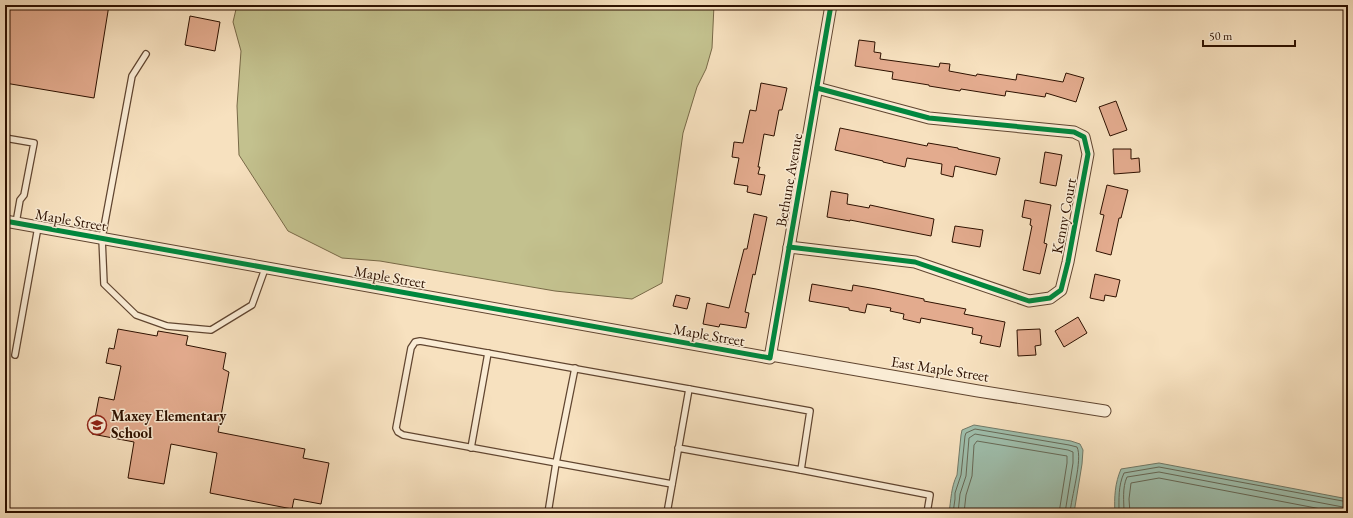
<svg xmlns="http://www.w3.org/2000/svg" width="1353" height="518" font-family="'EB Garamond',serif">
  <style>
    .green { fill: #c3c18e; stroke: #786947 }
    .water { fill: #9ebeac; stroke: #717967 }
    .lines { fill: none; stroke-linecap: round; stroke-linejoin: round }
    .shore { stroke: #666856; stroke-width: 1 }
    .building { fill: #e3ab8e; stroke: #2e1100 }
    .lane-casing { stroke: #604530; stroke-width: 8 }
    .street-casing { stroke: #604530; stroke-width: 13 }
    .lane { stroke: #faecd5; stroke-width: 5.5 }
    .street { stroke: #faecd5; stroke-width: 11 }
    .cycleway-casing { stroke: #faecd5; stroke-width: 8 }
    .cycleway { stroke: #00873e; stroke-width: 5 }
    .labels { text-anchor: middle; stroke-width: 3; stroke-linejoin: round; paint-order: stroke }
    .street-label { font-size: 15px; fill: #2e1100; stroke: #faecd5 }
    .poi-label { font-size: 15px; font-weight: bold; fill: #2e1100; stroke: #faecd5; text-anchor: start }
  </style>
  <rect width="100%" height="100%" fill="#f7e1bf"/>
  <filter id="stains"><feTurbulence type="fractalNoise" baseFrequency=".005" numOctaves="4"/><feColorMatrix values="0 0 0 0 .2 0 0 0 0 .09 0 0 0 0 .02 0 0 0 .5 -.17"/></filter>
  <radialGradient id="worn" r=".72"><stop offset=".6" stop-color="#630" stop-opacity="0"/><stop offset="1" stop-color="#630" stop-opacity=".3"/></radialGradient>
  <path class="green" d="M 237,5 L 714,5 L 712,48 L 706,69 L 697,87 L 683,133 L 662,283 L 632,299 L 555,291 L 380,261 L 342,258 L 288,231 L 239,155 L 237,106 L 241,51 L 233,22 Z"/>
  <g class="water">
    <path d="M 974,425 L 1071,441 L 1080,444 L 1083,450 L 1082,464 L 1074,513 L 949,513 C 951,500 951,487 957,475 L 961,435 L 962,430 Z"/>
    <path d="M 1159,463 L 1348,499 L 1348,513 L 1115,513 C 1114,497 1115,483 1121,469 Z"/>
  </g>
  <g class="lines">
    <g class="shore">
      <path d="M 953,513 L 955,499 L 955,493 L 961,475 L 965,436 L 966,433 L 975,429 L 1069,445 L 1077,447 C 1083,459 1071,498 1070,513"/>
      <path d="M 958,513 L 960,494 L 966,476 L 969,438 L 975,434 L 1068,450 L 1073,452 L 1073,463 L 1065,513"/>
      <path d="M 964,513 L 966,495 L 972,476 L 974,445 L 977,441 L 1067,456 L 1067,463 L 1059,513"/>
      <path d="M 1119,513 C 1119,499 1118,486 1124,473 L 1159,467 L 1348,502"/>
      <path d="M 1124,513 C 1124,501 1122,488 1127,477 L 1159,472 L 1348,508"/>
      <path d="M 1130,513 L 1129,499 L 1131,483 L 1159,478 L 1342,513"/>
    </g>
  </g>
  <g class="building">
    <path d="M 5,5 L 109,5 L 94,98 L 5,83 Z"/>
    <path d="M 190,16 L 220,22 L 215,51 L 185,45 Z"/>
    <path d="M 859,40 L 875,42 L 874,52 L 881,53 L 880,59 L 939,67 L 940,63 L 950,64 L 949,71 L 976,76 L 977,74 L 1016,80 L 1017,74 L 1063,82 L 1066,73 L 1084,78 L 1076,102 L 1046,93 L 1045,97 L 1006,91 L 1005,96 L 961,89 L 960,91 L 929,86 L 929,85 L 892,79 L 893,72 L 855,66 Z"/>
    <path d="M 761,83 L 787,88 L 782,110 L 779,110 L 774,136 L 764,134 L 758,167 L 760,167 L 758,174 L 765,175 L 761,195 L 747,192 L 748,186 L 734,184 L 739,158 L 732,157 L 734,142 L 743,143 L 750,110 L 756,111 Z"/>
    <path d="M 1116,101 L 1127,130 L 1110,136 L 1099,107 Z"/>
    <path d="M 840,128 L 927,146 L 928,143 L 958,148 L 958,149 L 1000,158 L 996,175 L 955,166 L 953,177 L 941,174 L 942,164 L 907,158 L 905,167 L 883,162 L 883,161 L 835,150 Z"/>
    <path d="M 1113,149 L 1131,149 L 1131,159 L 1139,158 L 1140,172 L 1114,174 Z"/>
    <path d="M 1045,152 L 1062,155 L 1056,186 L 1040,183 Z"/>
    <path d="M 1107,185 L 1128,190 L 1121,218 L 1119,218 L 1111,255 L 1096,251 L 1104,215 L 1100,214 Z"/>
    <path d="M 831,191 L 848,194 L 847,204 L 869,208 L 870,205 L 934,219 L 931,236 L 850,220 L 850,221 L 827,217 Z"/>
    <path d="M 1025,200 L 1051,205 L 1044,243 L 1047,244 L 1040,274 L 1023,270 L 1032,226 L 1030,225 L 1031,219 L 1022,217 Z"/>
    <path d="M 754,214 L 767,217 L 755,275 L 753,274 L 745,312 L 749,313 L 746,328 L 720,324 L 719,327 L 703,324 L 707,303 L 729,308 L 744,249 L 747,249 Z"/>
    <path d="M 955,226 L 983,230 L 980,247 L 952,242 Z"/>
    <path d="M 1095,274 L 1120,280 L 1116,297 L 1105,295 L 1104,301 L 1090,298 Z"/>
    <path d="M 812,284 L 852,291 L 853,285 L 876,289 L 924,299 L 924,301 L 966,309 L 964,314 L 1005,322 L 1000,347 L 980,343 L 982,336 L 972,334 L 973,328 L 921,318 L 920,323 L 903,319 L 904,314 L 890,311 L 891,308 L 867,304 L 865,313 L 849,310 L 849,308 L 809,301 Z"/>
    <path d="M 676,295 L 690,298 L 687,309 L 673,306 Z"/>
    <path d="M 1078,317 L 1087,333 L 1064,347 L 1055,331 Z"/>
    <path d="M 118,329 L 157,336 L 158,331 L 188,336 L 186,345 L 226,353 L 223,369 L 229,372 L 218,432 L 305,449 L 303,458 L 329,463 L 321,504 L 294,499 L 292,509 L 210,493 L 217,453 L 171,444 L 164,484 L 128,478 L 134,442 L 92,434 L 99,397 L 114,400 L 121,366 L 106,363 L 109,348 L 114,349 Z"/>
    <path d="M 1040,329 L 1041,345 L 1035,346 L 1036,355 L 1018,356 L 1017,330 Z"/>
  </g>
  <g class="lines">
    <defs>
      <g id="lane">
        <path d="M 146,54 L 132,76 L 102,238 L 104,284 L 136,315 L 167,326 L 211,330 L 252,305 L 266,266"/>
        <path d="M 5,138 L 34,143 L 24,195 L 20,200 L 16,223"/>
        <path d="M 15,355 L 38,227"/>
        <path d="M 471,448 L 488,353"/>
        <path d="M 801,470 L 930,495 L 927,513"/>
        <path d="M 672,484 L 403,435 L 398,432 L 396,428 L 411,348 L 415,342 L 420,341 L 689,389"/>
        <path d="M 548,513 L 556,463 L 575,368"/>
        <path d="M 667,513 L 689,389 L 810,411 L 801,470 L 678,448"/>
      </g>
      <g id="street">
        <path d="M 5,221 L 770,358 L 831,5"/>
        <path d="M 789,247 L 915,262 L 1029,301 L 1050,298 L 1061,290 L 1068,262 L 1088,154 L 1084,137 L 1074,132 L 929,118 L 817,88"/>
        <path d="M 771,355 L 978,391 L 1105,411"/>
      </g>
    </defs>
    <use href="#lane" class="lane-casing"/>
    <use href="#street" class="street-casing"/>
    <use href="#lane" class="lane"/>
    <use href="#street" class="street"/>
    <defs>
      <g id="cycleway">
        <path d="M 5,221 L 770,358 L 831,5"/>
        <path d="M 789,247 L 915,262 L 1029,301 L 1050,298 L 1061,290 L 1068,262 L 1088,154 L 1084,137 L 1074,132 L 929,118 L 817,88"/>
      </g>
    </defs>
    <use href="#cycleway" class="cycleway-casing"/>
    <use href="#cycleway" class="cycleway"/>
  </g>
  <defs>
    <symbol id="school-ring" viewBox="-11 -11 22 22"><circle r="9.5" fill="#faecd5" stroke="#8f2418" stroke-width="1.5"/><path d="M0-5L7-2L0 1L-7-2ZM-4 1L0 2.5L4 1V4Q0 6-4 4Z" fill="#8f2418"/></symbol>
  </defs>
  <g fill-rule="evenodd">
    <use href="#school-ring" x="86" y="414" width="22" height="22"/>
  </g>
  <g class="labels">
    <g class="street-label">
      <text transform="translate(789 180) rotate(-80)" y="5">Bethune Avenue</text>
      <text transform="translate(1064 216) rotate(-79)" y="5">Kenny Court</text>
      <text transform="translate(71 220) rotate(10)" y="5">Maple Street</text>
      <text transform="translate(390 277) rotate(10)" y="5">Maple Street</text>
      <text transform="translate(709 335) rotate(10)" y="5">Maple Street</text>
      <text transform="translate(940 369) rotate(9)" y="5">East Maple Street</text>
    </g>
    <g class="poi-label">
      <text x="111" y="421">Maxey Elementary<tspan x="111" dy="17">School</tspan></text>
    </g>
  </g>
  <rect width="1353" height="518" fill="none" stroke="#f7e1bf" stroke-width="20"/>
  <rect x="6" y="6" width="1341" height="506" fill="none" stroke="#2e1100" stroke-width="2"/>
  <rect x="10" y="10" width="1333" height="498" fill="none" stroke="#2e1100"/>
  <path d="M1203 40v6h92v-6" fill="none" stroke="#2e1100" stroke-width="2"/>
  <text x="1209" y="40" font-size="12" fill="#2e1100" stroke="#faecd5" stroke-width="3" paint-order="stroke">50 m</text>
  <rect width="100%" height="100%" filter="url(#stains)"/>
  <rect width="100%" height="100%" fill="url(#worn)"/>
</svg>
